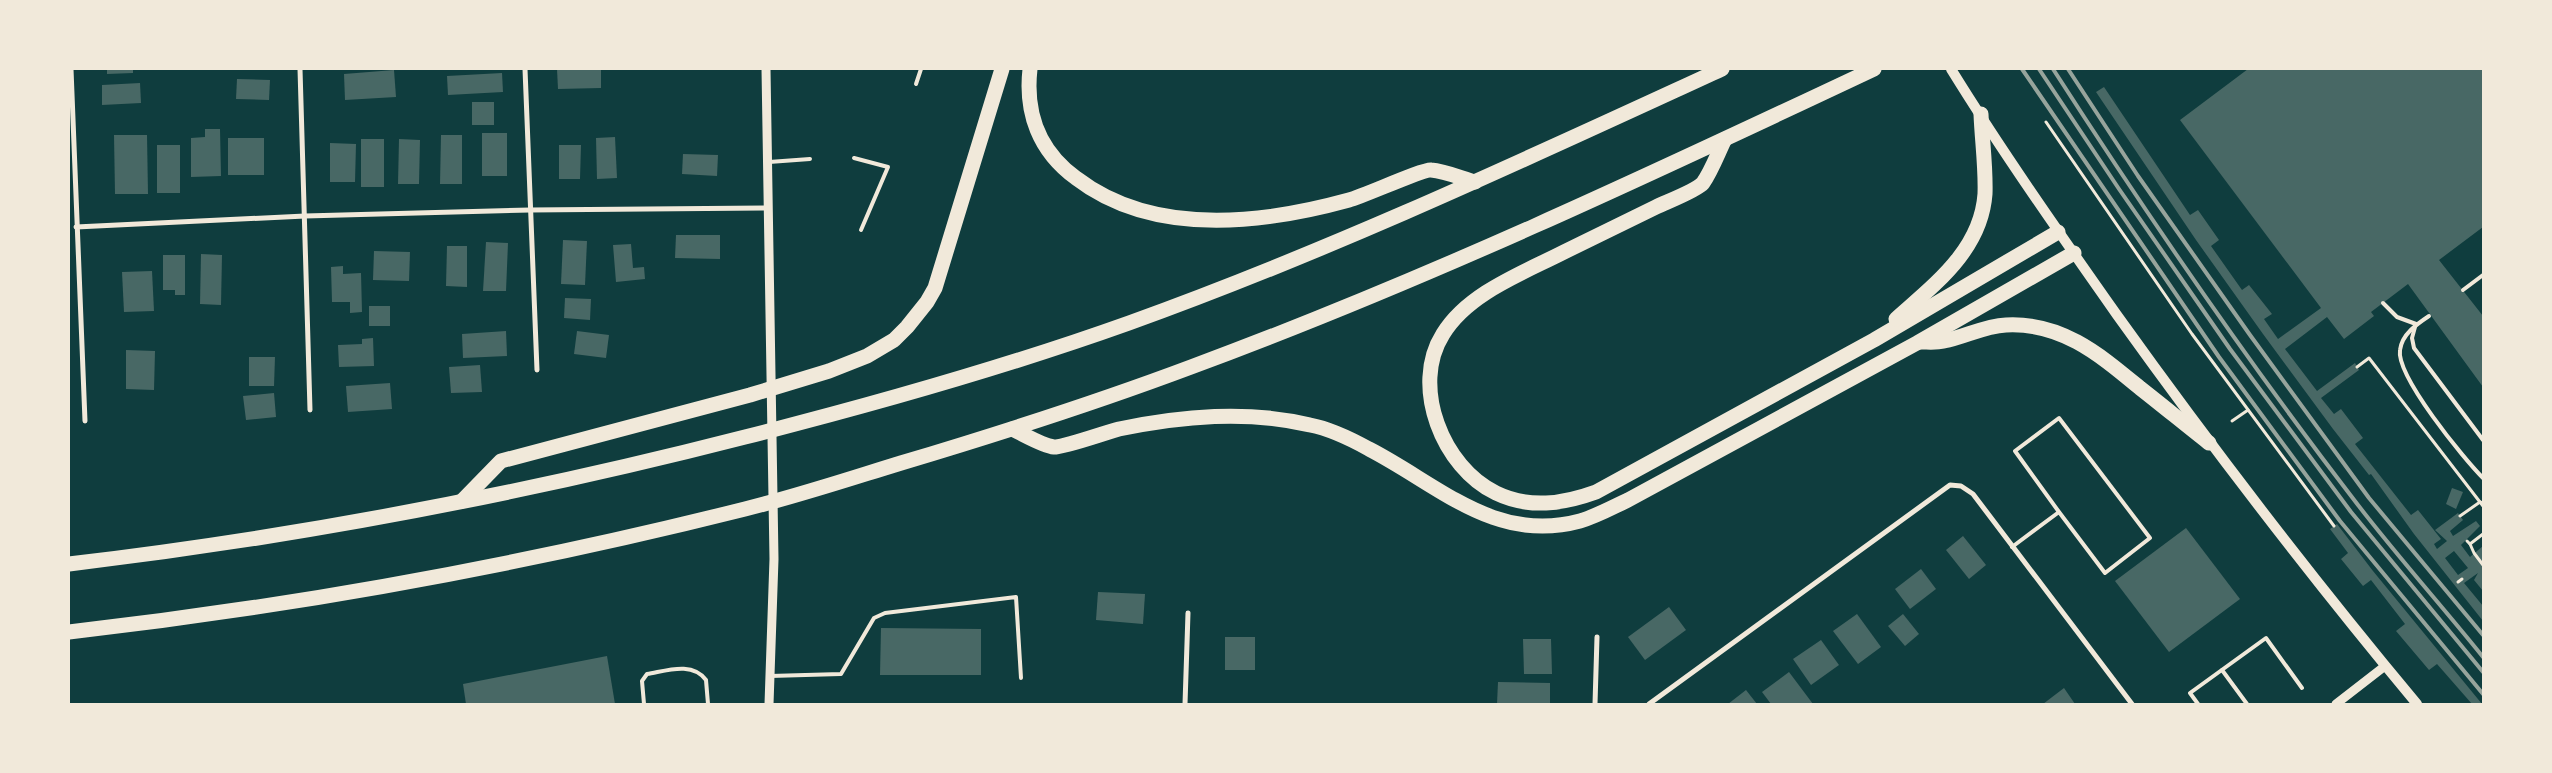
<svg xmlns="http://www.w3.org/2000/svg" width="2552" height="773" font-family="Manrope,sans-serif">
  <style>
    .building { fill: #486865; fill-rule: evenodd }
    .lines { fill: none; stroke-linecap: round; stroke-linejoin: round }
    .path { stroke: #f1e9da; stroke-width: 3 }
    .service { stroke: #f1e9da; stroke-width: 4 }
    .minor { stroke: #f1e9da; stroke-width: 5 }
    .tertiary { stroke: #f1e9da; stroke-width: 9 }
    .secondary { stroke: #f1e9da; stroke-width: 10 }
    .motorway { stroke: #f1e9da; stroke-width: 15 }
    .rail { stroke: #97a49c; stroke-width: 4 }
  </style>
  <rect width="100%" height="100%" fill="#0f3d3e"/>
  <g class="building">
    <path d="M 107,69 L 133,69 L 133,73 L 107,74 Z"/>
    <path d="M 557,69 L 601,69 L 601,88 L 558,89 Z"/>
    <path d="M 2248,69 L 2483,69 L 2483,227 L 2439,260 L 2483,316 L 2483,387 L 2408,284 L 2371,312 L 2374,316 L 2344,339 L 2327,317 L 2285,349 L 2317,391 L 2355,363 L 2359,370 L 2321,398 L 2334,414 L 2341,409 L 2363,438 L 2355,444 L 2411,515 L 2418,510 L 2441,539 L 2434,544 L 2437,549 L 2447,541 L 2435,530 L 2458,513 L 2463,520 L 2450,531 L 2453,536 L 2476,521 L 2480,526 L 2461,545 L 2470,557 L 2483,546 L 2483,591 L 2474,580 L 2478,573 L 2464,583 L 2483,606 L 2483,621 L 2414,534 L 2371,474 L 2369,475 L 2333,429 L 2263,334 L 2196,240 L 2096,92 L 2104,87 L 2190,215 L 2198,210 L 2219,240 L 2211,246 L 2242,290 L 2249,285 L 2272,314 L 2264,319 L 2278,339 L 2321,308 L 2180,120 ZM 2454,551 L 2468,568 L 2458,575 L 2445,558 Z"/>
    <path d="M 394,70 L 396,97 L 345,100 L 344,74 Z"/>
    <path d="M 502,73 L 503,92 L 448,95 L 447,76 Z"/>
    <path d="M 237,79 L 270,80 L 269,100 L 236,99 Z"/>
    <path d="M 140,83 L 141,103 L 102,105 L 102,85 Z"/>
    <rect x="472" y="102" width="22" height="23"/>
    <path d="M 205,129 L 220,129 L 221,176 L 191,177 L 191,138 L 205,137 Z"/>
    <rect x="482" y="133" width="25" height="43"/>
    <path d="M 114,135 L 147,135 L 148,194 L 115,194 Z"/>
    <path d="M 441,135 L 462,135 L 462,184 L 440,184 Z"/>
    <path d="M 615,137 L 617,178 L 597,179 L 596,138 Z"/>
    <rect x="228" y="138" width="36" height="37"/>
    <rect x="361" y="139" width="23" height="48"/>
    <path d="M 399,139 L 420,140 L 419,184 L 398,184 Z"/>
    <path d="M 330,143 L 356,144 L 355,182 L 330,182 Z"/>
    <rect x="157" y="145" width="23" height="48"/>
    <path d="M 559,145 L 581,145 L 580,179 L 559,179 Z"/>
    <path d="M 683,154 L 718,155 L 717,176 L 682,174 Z"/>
    <path d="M 676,235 L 720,235 L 720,259 L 675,258 Z"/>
    <path d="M 563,240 L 587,241 L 585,285 L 561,284 Z"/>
    <path d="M 486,242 L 508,243 L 506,291 L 483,291 Z"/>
    <path d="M 631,244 L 633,268 L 644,267 L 645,279 L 616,282 L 613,245 Z"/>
    <path d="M 447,246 L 467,246 L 467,287 L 446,286 Z"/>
    <path d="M 374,251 L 410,252 L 409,281 L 373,280 Z"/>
    <path d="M 201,254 L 222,255 L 221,305 L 200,304 Z"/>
    <path d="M 163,255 L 185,255 L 185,295 L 175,295 L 175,290 L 163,290 Z"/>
    <path d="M 343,266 L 343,274 L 361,273 L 362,312 L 350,313 L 350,302 L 332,302 L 331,267 Z"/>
    <path d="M 152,271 L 154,311 L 124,312 L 122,272 Z"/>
    <path d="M 565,298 L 591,299 L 590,320 L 564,318 Z"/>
    <rect x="369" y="306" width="21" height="20"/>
    <path d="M 506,331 L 507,356 L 463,358 L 462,334 Z"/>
    <path d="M 577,331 L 609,335 L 606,358 L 574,354 Z"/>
    <path d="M 373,338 L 374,366 L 339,367 L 338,345 L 362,344 L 362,339 Z"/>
    <path d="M 126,350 L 155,351 L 154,390 L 126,389 Z"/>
    <path d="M 249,357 L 275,357 L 274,386 L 249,386 Z"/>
    <path d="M 480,365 L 482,392 L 451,393 L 449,367 Z"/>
    <path d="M 390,383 L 392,409 L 348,412 L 346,386 Z"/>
    <path d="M 274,393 L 276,417 L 246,420 L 243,396 Z"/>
    <path d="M 2452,488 L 2463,492 L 2456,509 L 2446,504 Z"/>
    <path d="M 2337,524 L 2373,571 L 2482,704 L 2472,704 L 2437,664 L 2429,670 L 2396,631 L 2405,624 L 2371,580 L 2363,586 L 2341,559 L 2348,553 L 2330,529 Z"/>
    <path d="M 2186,528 L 2240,599 L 2169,652 L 2115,581 Z"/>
    <path d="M 1963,536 L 1986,565 L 1969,579 L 1946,550 Z"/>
    <path d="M 1921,569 L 1936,589 L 1910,609 L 1895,589 Z"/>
    <path d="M 1098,592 L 1145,594 L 1143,624 L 1096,620 Z"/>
    <path d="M 1669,607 L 1686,630 L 1645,660 L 1628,637 Z"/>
    <path d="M 1857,614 L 1881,647 L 1858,664 L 1833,631 Z"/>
    <path d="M 1903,614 L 1919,634 L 1905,646 L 1888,626 Z"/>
    <path d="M 881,628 L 981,629 L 981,675 L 880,675 Z"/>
    <rect x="1225" y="637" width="30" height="33"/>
    <path d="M 1523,639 L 1551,639 L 1552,674 L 1524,674 Z"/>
    <path d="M 1821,640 L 1839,665 L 1811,685 L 1793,659 Z"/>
    <path d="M 607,656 L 615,704 L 466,704 L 463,684 Z"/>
    <path d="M 1789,672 L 1813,704 L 1771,704 L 1762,692 Z"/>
    <path d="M 1498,682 L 1550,683 L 1550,704 L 1497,704 Z"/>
    <path d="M 2064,688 L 2075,704 L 2043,704 Z"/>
    <path d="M 1746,690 L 1757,704 L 1728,704 Z"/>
  </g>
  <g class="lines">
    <g class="path">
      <path d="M 2046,122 L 2192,334 L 2334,526"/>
      <path d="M 2357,367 L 2369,358 L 2483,506"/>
      <path d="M 2232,421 L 2248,410"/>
      <path d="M 2460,516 L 2480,502 L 2483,503"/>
      <path d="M 2467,541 L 2470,544 L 2483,534"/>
      <path d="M 2470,544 L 2474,553 L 2483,565"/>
      <path d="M 2458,582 L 2462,579"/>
    </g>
    <g class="service">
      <path d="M 916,84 L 921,69"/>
      <path d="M 854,158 L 888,167 L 861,230"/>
      <path d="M 769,162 L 810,159"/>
      <path d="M 2463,290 L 2483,275"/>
      <path d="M 2383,303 L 2397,317 L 2416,324"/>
      <path d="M 2429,316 C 2417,324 2402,334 2400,350 C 2396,376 2464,459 2483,478"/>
      <path d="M 2415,327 L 2412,338 L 2414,348 L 2483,440"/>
      <path d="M 2012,547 L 2059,512 L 2015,451 L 2059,418 L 2150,538 L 2105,573 L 2059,512"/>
      <path d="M 2222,670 L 2247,704"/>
      <path d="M 770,676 L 841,674 L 874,618 L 885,613 L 1016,597 L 1021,678"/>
      <path d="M 644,704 L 642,681 L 647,674 C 666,671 692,661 706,680 L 708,704"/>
      <path d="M 2198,704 L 2190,693 L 2266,638 L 2302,688"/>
    </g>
    <g class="minor">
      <path d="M 71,69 L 85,421"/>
      <path d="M 300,69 L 310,410"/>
      <path d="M 525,69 L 537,370"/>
      <path d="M 76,227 L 305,216 L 530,210 L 769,208"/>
      <path d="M 1185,704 L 1188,613"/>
      <path d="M 1595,704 L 1597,637"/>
      <path d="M 1649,704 L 1950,485 L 1961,486 L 1973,494 L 2132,704"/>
    </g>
    <g class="tertiary">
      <path d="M 766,69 L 774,559 L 769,704"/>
      <path d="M 2336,704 L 2385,666"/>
    </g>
    <path class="secondary" d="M 1951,69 C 2003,153 2060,234 2117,315 C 2213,449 2312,578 2417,704"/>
    <g class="motorway">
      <path d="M 1030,69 C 1025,113 1039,151 1076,178 C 1153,237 1262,224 1349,200 C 1364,196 1423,169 1431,170 C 1445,171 1461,178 1475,182"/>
      <path d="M 1725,139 C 1718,153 1712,170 1703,183 C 1696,191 1666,202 1656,207 C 1625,222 1595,237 1564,252 C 1523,273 1468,293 1443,334 C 1410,386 1443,468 1496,493 C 1529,509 1563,504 1596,492 L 1874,340 L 2058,232"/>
      <path d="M 1896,319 C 1935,284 1981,250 1985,194 C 1986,168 1982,140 1981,114"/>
      <path d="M 1921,342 C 1928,342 1936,343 1944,341 C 1965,337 1984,326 2006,325 C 2062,322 2100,355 2140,388 C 2163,406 2186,425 2209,443"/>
      <path d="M 1012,429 C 1023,434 1043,446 1054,447 C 1062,448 1107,432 1119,429 C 1182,416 1247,410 1310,425 C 1331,429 1351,439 1369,449 C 1439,485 1495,544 1580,521 C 1597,516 1613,507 1628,500 L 1917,343 L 2074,253"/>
      <path d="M 462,501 L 501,461 L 750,395 L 829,371 L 867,356 L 894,340 L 907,327 L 927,302 L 935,288 L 1002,69"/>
      <path d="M 69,564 C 297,537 523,494 745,437 C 875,404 1003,368 1129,323 C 1332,250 1526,159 1722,69"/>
      <path d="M 69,632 C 297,606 522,565 745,509 C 798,496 849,479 901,463 C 998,434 1095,403 1191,367 C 1424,281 1649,175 1874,69"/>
    </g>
    <g class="rail">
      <path d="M 2022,69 L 2219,357 L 2340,521 L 2483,694"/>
      <path d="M 2039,69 L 2119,189 L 2230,349 L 2351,512 L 2483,672"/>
      <path d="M 2053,69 C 2149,218 2250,365 2358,505 C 2398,557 2442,606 2483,657"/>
      <path d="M 2068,69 L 2138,176 L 2250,335 L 2369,498 L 2483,635"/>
    </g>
  </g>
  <rect width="2552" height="773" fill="none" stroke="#f1e9da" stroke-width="140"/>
</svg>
